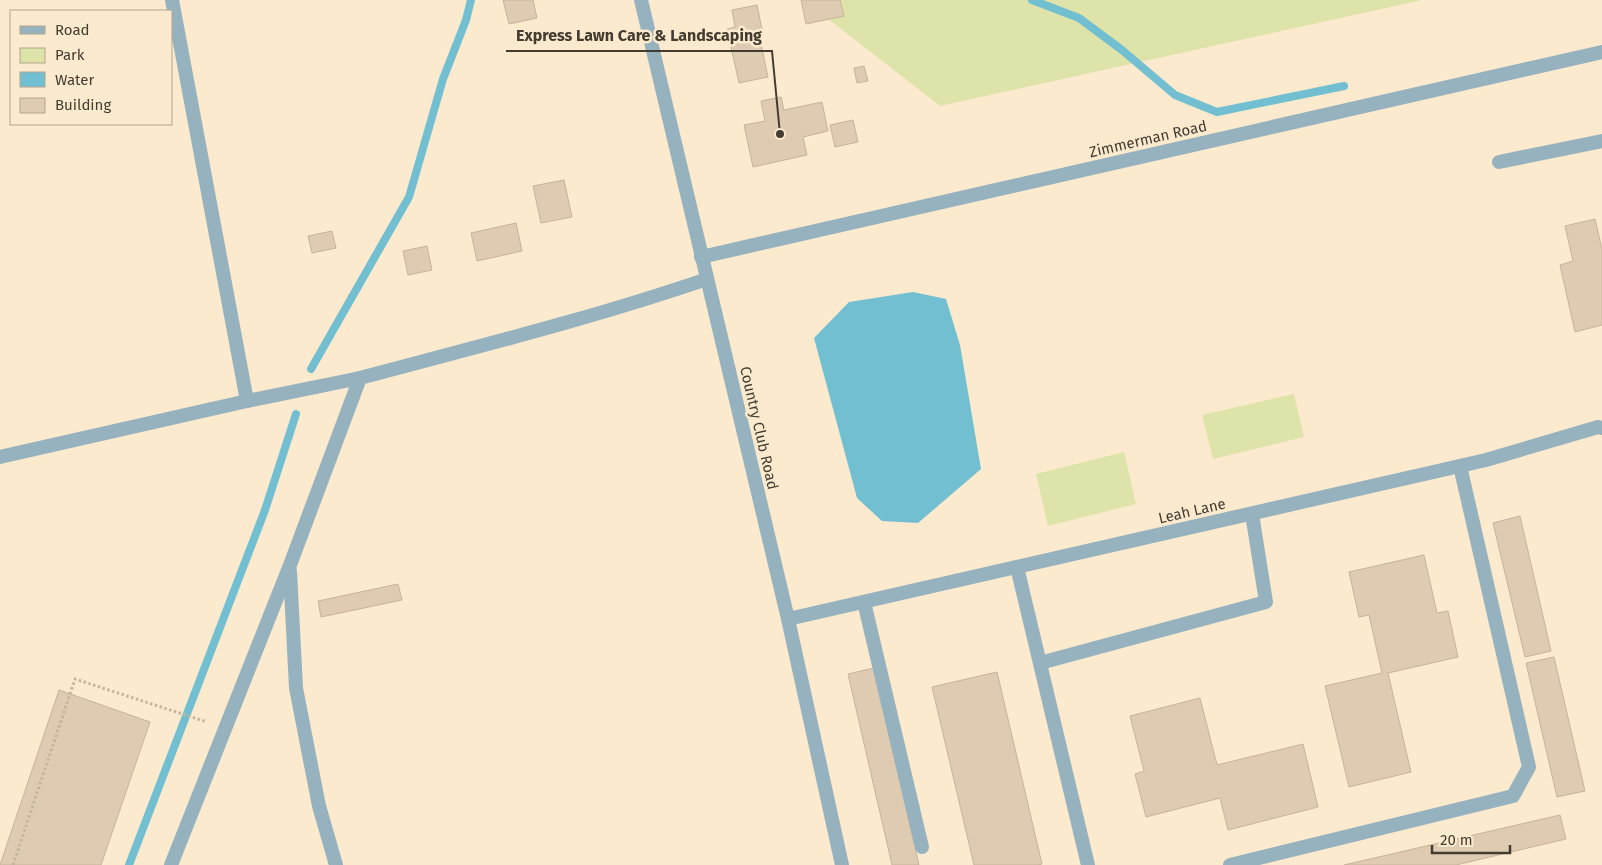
<svg xmlns="http://www.w3.org/2000/svg" width="1602" height="865" font-family="'Fira Sans',sans-serif">
  <style>
    .green { fill: #dde3a9 }
    .water { fill: #72bfd1 }
    .lines { fill: none; stroke-linecap: round; stroke-linejoin: round }
    .stream { stroke: #72bfd1; stroke-width: 8 }
    .building { fill: #dfcbb1; stroke: #c7b39b }
    .path { stroke: #c3b59e; stroke-width: 3; stroke-dasharray: 2.5 2.5; stroke-linecap: butt }
    .service { stroke: #96b2bf; stroke-width: 14 }
    .minor { stroke: #96b2bf; stroke-width: 14 }
    .tertiary { stroke: #96b2bf; stroke-width: 14 }
    .labels { text-anchor: middle; stroke-width: 5; stroke-linejoin: round; paint-order: stroke }
    .street-label { font-size: 15px; fill: #433c31; stroke: #fbeace }
    .leader { fill: none; stroke: #433c31; stroke-width: 2 }
    .callout-dot { fill: #433c31; stroke: #fbeace; stroke-width: 2 }
    .callout-label { font-size: 16px; text-anchor: middle; font-weight: bold; fill: #433c31; stroke: #fbeace; stroke-width: 5; stroke-linejoin: round; paint-order: stroke }
  </style>
  <rect width="100%" height="100%" fill="#fbeace"/>
  <g class="green">
    <path d="M 804,0 L 1422,0 L 940,106 Z"/>
    <path d="M 1294,394 L 1304,437 L 1213,459 L 1202,415 Z"/>
    <path d="M 1124,452 L 1136,504 L 1048,526 L 1036,474 Z"/>
  </g>
  <path class="water" d="M 913,292 L 946,299 L 960,345 L 981,469 L 918,523 L 882,521 L 857,498 L 814,338 L 849,302 Z"/>
  <g class="lines">
    <g class="stream">
      <path d="M 1032,0 L 1079,18 L 1122,50 L 1175,95 L 1217,112 L 1344,86"/>
      <path d="M 311,369 L 409,197 L 443,79 L 466,20 L 471,0"/>
      <path d="M 129,865 L 265,510 L 296,414"/>
    </g>
  </g>
  <g class="building">
    <path d="M 503,0 L 533,0 L 537,18 L 509,24 Z"/>
    <path d="M 801,0 L 840,0 L 844,16 L 806,24 Z"/>
    <path d="M 757,5 L 762,29 L 758,30 L 768,77 L 739,83 L 727,29 L 735,27 L 732,10 Z"/>
    <path d="M 864,66 L 868,81 L 857,83 L 854,68 Z"/>
    <path d="M 781,97 L 784,110 L 822,102 L 828,131 L 803,137 L 807,155 L 753,167 L 744,125 L 765,121 L 761,101 Z"/>
    <path d="M 853,120 L 858,142 L 835,147 L 830,125 Z"/>
    <path d="M 564,180 L 572,217 L 541,223 L 533,186 Z"/>
    <path d="M 1595,219 L 1602,249 L 1602,325 L 1575,332 L 1560,265 L 1573,261 L 1565,226 Z"/>
    <path d="M 516,223 L 522,251 L 477,261 L 471,233 Z"/>
    <path d="M 332,231 L 336,248 L 312,253 L 308,236 Z"/>
    <path d="M 427,246 L 432,270 L 408,275 L 403,251 Z"/>
    <path d="M 1520,516 L 1551,651 L 1525,657 L 1493,523 Z"/>
    <path d="M 1424,555 L 1437,613 L 1448,611 L 1458,657 L 1388,673 L 1411,772 L 1349,787 L 1325,686 L 1382,673 L 1369,615 L 1359,617 L 1349,572 Z"/>
    <path d="M 398,584 L 402,600 L 321,617 L 318,601 Z"/>
    <path d="M 1554,657 L 1585,791 L 1557,797 L 1526,663 Z"/>
    <path d="M 874,668 L 919,865 L 892,865 L 848,674 Z"/>
    <path d="M 997,672 L 1042,864 L 1038,865 L 974,865 L 932,687 Z"/>
    <path d="M 59,690 L 150,722 L 101,865 L 0,865 Z"/>
    <path d="M 1200,698 L 1217,765 L 1303,744 L 1318,807 L 1228,830 L 1220,798 L 1146,817 L 1135,774 L 1144,771 L 1130,716 Z"/>
    <path d="M 1560,815 L 1566,839 L 1456,865 L 1344,865 Z"/>
  </g>
  <g class="lines">
    <path class="path" d="M 13,865 L 75,679 L 207,722"/>
    <g class="service">
      <path d="M 172,0 L 247,401"/>
      <path d="M 1499,162 L 1602,141"/>
      <path d="M 0,457 L 247,401 L 360,378"/>
      <path d="M 1017,567 L 1088,865"/>
      <path d="M 290,571 L 296,688 L 319,806 L 336,865"/>
      <path d="M 864,602 L 922,847"/>
      <path d="M 1040,663 L 1266,602 L 1252,514"/>
      <path d="M 171,865 L 290,565 L 360,378 C 476,347 593,318 707,279"/>
      <path d="M 1230,865 L 1513,796 L 1529,767 L 1460,466"/>
    </g>
    <g class="minor">
      <path d="M 701,257 L 1602,52"/>
      <path d="M 788,619 L 1486,460 L 1598,427 L 1602,428"/>
    </g>
    <path class="tertiary" d="M 641,0 L 788,619 L 842,865"/>
  </g>
  <g class="labels">
    <g class="street-label">
      <text transform="translate(1148 139) rotate(-13)" y="5">Zimmerman Road</text>
      <text transform="translate(759 428) rotate(77)" y="5">Country Club Road</text>
      <text transform="translate(1192 511) rotate(-13)" y="5">Leah Lane</text>
    </g>
  </g>
  <path class="leader" d="M780 134L772 51H506"/>
  <circle class="callout-dot" cx="780" cy="134" r="5"/>
  <g class="callout-label">
    <text x="639" y="41">Express Lawn Care &amp; Landscaping</text>
  </g>
  <rect x="10" y="10" width="162" height="115" fill="#fbeace" stroke="#b1a48f"/>
  <rect x="20" y="26" width="25" height="8" fill="#96b2bf" stroke="#b1a48f"/>
  <text x="55" y="35" font-size="15" fill="#433c31">Road</text>
  <rect x="20" y="48" width="25" height="15" fill="#dde3a9" stroke="#b1a48f"/>
  <text x="55" y="60" font-size="15" fill="#433c31">Park</text>
  <rect x="20" y="72" width="25" height="15" fill="#72bfd1" stroke="#b1a48f"/>
  <text x="55" y="85" font-size="15" fill="#433c31">Water</text>
  <rect x="20" y="98" width="25" height="15" fill="#dfcbb1" stroke="#b1a48f"/>
  <text x="55" y="110" font-size="15" fill="#433c31">Building</text>
  <path d="M1432 845v8h78v-8" fill="none" stroke="#433c31" stroke-width="2.5"/>
  <text x="1440" y="845" font-size="15" fill="#433c31" stroke="#fbeace" stroke-width="4" paint-order="stroke">20 m</text>
</svg>
